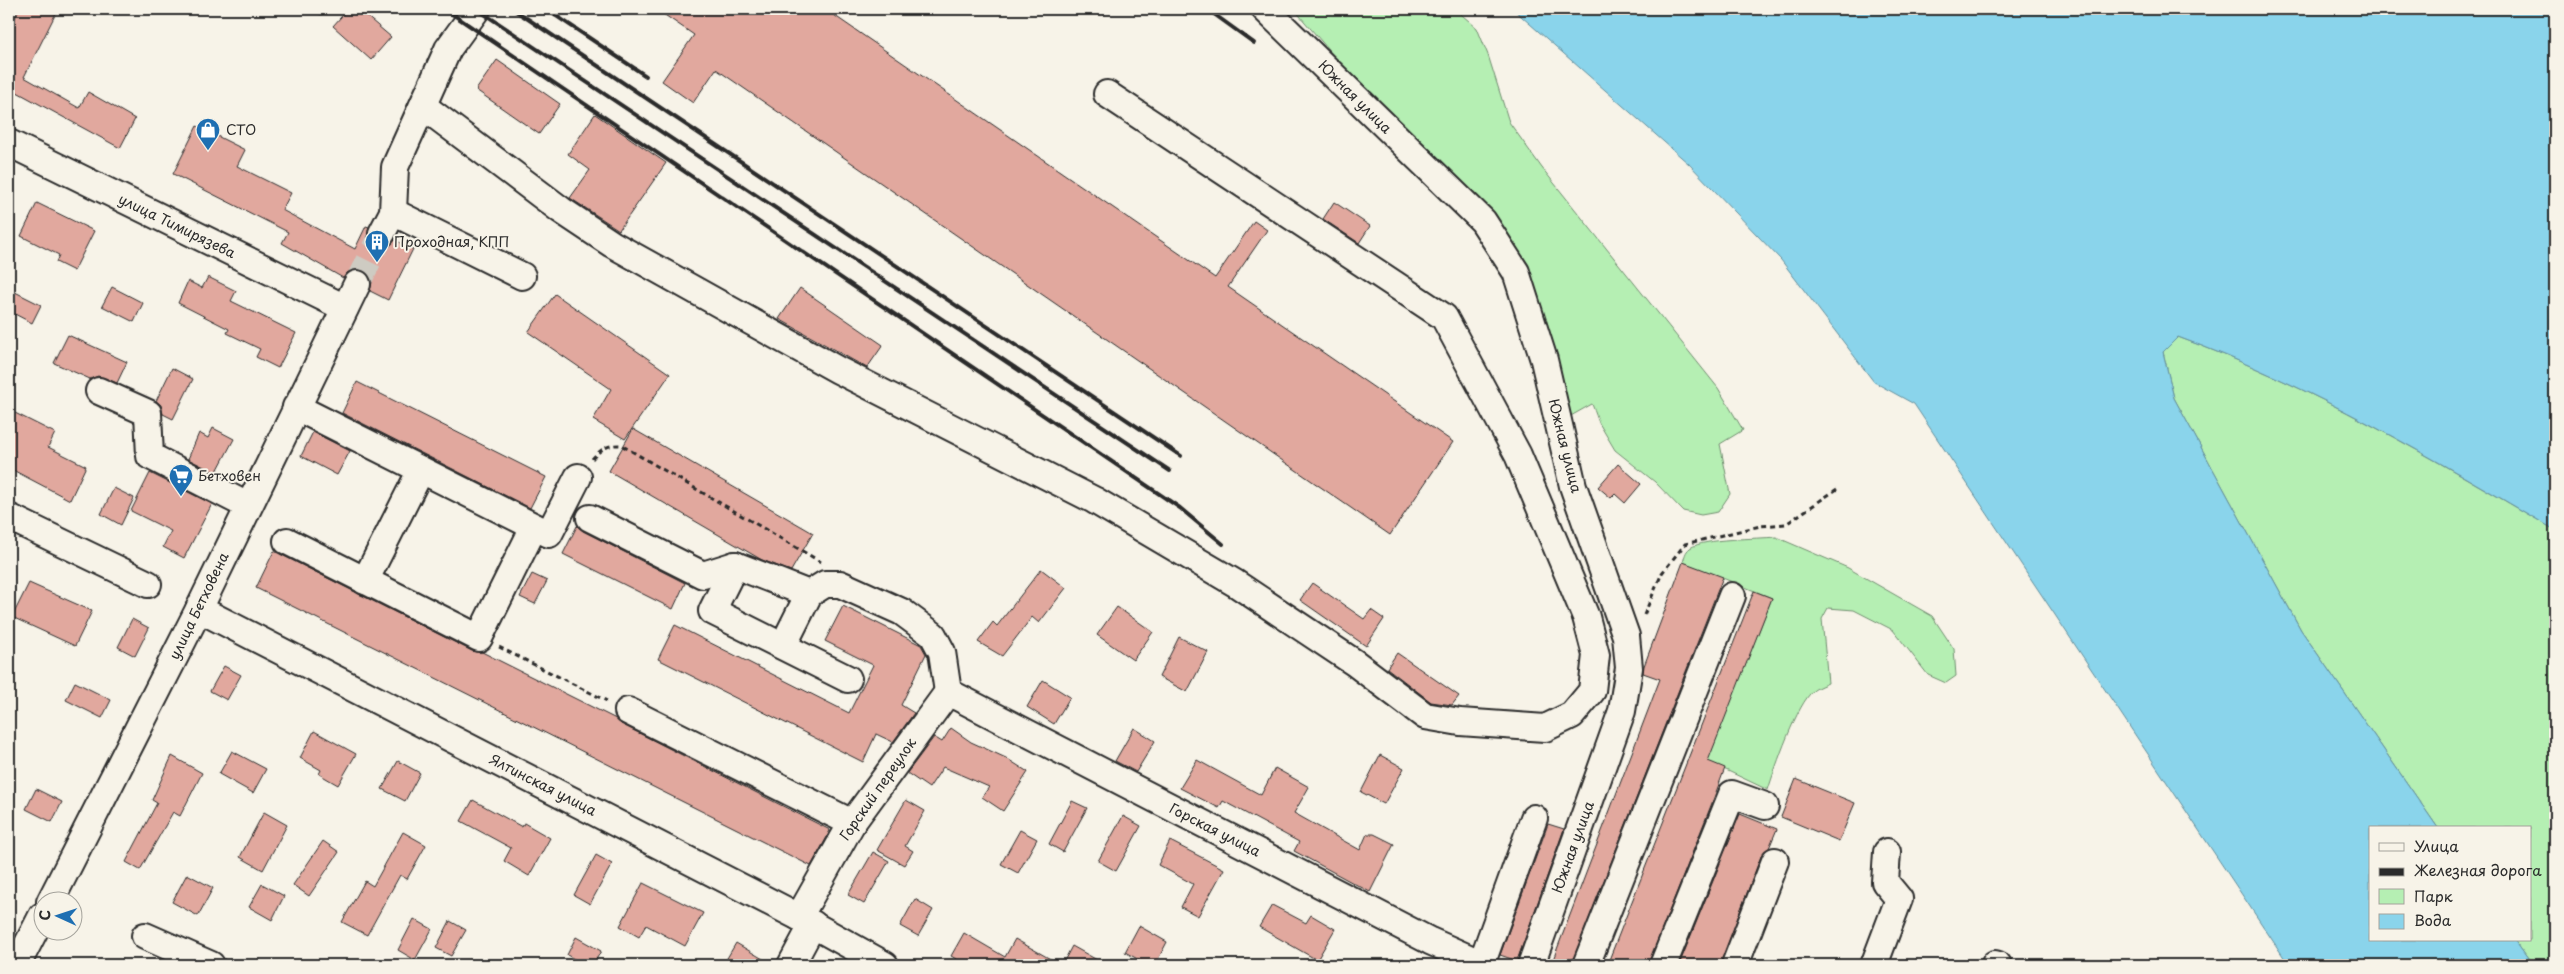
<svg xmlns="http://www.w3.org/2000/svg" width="2564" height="974" font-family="'Playpen Sans',sans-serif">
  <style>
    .green { fill: #b5efb3; stroke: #708d6f }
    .water { fill: #8ad4eb; stroke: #64909e }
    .building { fill: #e1a89e; stroke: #2b2b2b }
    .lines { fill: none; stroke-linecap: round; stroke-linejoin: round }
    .minor-tunnel { stroke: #cecbc2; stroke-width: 26; stroke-dasharray: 26 13; stroke-linecap: butt }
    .minor-casing { stroke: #2b2b2b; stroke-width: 30 }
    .path { stroke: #2b2b2b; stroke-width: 3; stroke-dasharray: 5 4; stroke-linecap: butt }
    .minor { stroke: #f7f3e8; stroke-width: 26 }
    .rail { stroke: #2b2b2b; stroke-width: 4 }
    .labels { text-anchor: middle; stroke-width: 4; stroke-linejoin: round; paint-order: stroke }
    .street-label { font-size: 14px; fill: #2b2b2b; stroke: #f7f3e8 }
    .poi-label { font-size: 14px; fill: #2b2b2b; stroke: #f7f3e8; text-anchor: start }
  </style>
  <rect width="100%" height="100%" fill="#f7f3e8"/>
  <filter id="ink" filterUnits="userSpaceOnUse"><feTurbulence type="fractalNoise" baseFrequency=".02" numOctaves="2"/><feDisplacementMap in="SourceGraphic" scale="10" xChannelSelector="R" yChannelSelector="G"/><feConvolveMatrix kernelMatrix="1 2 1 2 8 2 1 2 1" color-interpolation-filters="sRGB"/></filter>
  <g filter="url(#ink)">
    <g class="green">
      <path d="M 1294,9 L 1455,9 L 1477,28 L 1488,55 L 1509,122 L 1542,168 L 1718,388 L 1743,430 L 1720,444 L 1730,494 L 1718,512 L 1701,515 L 1683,511 L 1655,482 L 1615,450 L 1599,423 L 1592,404 L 1569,417 L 1518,261 L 1388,120 Z"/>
      <path d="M 2178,337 C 2311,385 2433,459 2555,530 L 2555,965 L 2533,965 L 2515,940 L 2530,940 L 2530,828 L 2438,828 L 2301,630 L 2174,398 L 2163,352 Z"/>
      <path d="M 1776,537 L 1848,568 L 1932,616 L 1954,649 L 1956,676 L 1946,683 L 1928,675 L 1893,630 L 1854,610 L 1828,608 L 1822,619 L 1828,683 C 1824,685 1818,687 1814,690 C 1797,703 1775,768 1768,790 L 1707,761 L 1772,598 L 1683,562 C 1685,556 1685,552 1690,548 C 1705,538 1756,539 1776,537 Z"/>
    </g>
    <path class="water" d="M 1513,9 L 2555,9 L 2555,530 C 2434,459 2311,385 2178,337 L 2163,352 L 2174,398 L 2301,630 L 2438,828 L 2370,828 L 2370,940 L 2515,940 L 2533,965 L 2289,965 L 1914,404 L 1874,382 L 1781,260 L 1689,164 Z"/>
    <g class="building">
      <path d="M 19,9 L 58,9 L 24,77 L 79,108 L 88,92 L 135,119 L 120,148 L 17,92 L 9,108 L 9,30 Z"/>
      <path d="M 348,9 L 358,9 L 391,37 L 371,60 L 333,26 Z"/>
      <path d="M 656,9 L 825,9 L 1215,278 L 1254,221 L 1267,230 L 1228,287 L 1453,442 L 1390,535 L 716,69 L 693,103 L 662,81 L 694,35 Z"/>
      <path d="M 497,60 L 560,104 L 539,134 L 476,90 Z"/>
      <path d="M 595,114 L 666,163 L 619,230 L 570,198 L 590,170 L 568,154 Z"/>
      <path d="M 197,126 L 245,150 L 237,166 L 291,193 L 282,210 L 355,249 L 366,226 L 369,227 L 369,241 L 376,246 L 390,246 L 395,240 L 413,249 L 388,300 L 370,291 L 372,282 L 364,271 L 355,269 L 348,272 L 343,278 L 282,243 L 288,232 L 173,174 Z"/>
      <path d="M 1334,202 L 1370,226 L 1359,243 L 1323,219 Z"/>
      <path d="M 37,203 L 94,231 L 74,271 L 56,262 L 59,255 L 21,236 Z"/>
      <path d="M 208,277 L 236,291 L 231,301 L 296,333 L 278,368 L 256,357 L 260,349 L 227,333 L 229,329 L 178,303 L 188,281 L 202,288 Z"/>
      <path d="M 112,287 L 143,303 L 134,322 L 102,306 Z"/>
      <path d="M 800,288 L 883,345 L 867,368 L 779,319 Z"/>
      <path d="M 15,292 L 41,305 L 32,323 L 9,311 L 9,303 Z"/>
      <path d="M 555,294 L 670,374 L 625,439 L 593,420 L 611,389 L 528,332 Z"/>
      <path d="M 68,335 L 127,362 L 117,383 L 98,376 L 90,379 L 54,363 Z"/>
      <path d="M 172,368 L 193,379 L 173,419 L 163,414 L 161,405 L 156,401 Z"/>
      <path d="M 357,382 L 546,477 L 530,508 L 342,413 Z"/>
      <path d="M 9,410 L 55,433 L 48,447 L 86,466 L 70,500 L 9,468 Z"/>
      <path d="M 213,428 L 234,439 L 216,473 L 188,459 L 199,433 L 208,438 Z"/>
      <path d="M 633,429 L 813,533 L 791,571 L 762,560 L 609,471 Z"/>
      <path d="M 313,432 L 350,451 L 337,475 L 301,456 Z"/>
      <path d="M 1618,464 L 1641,484 L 1625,503 L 1615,494 L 1611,498 L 1598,487 Z"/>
      <path d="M 150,473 L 212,504 L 184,558 L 163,547 L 171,531 L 131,511 Z"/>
      <path d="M 114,488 L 134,498 L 121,525 L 101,514 Z"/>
      <path d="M 577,526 L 583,531 L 685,583 L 673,609 L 563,554 Z"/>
      <path d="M 274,551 L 472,651 L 482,652 L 616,719 L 621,724 L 830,830 L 827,837 L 811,866 L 256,588 Z"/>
      <path d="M 1683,562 L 1723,577 L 1571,965 L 1551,965 L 1660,679 L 1643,673 L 1644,666 Z"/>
      <path d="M 1041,569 L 1066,588 L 1039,623 L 1032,617 L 1002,656 L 978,642 L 993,622 L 997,626 Z"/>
      <path d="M 532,574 L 547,581 L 535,604 L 520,597 Z"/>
      <path d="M 29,583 L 92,611 L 75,646 L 12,617 Z"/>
      <path d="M 1312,583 L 1364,619 L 1371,610 L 1384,619 L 1366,646 L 1300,600 Z"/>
      <path d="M 1754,591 L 1772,598 L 1708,761 L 1725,768 L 1712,803 L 1648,965 L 1607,965 Z"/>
      <path d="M 843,606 L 921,645 L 926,654 L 901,705 L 914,713 L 893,742 L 876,734 L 863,762 L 658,659 L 675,625 L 849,713 L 873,665 L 825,641 Z"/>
      <path d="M 1117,607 L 1153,632 L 1133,660 L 1097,635 Z"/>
      <path d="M 132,619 L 149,628 L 135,656 L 118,647 Z"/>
      <path d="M 1179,637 L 1208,652 L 1187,692 L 1159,677 Z"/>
      <path d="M 1397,653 L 1459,696 L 1452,705 L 1431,702 L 1387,668 Z"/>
      <path d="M 224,666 L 241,675 L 227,700 L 210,691 Z"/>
      <path d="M 1043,680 L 1070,697 L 1054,724 L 1027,707 Z"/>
      <path d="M 75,682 L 111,700 L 102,718 L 66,700 Z"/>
      <path d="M 951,728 L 971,742 L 1006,758 L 1028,772 L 1003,811 L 982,797 L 989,787 L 943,767 L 929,788 L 907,773 L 934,737 L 942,742 Z"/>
      <path d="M 1134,728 L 1155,741 L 1136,772 L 1115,761 Z"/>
      <path d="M 314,731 L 356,754 L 338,785 L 319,774 L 321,770 L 300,758 Z"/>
      <path d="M 232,751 L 266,769 L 253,793 L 219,774 Z"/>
      <path d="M 1380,755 L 1404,768 L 1384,804 L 1361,792 Z"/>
      <path d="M 172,756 L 202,773 L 180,816 L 173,812 L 140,870 L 126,862 L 157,803 L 152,800 Z"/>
      <path d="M 1197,760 L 1261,795 L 1275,768 L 1309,787 L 1294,813 L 1360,850 L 1367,834 L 1374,834 L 1394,844 L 1370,892 L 1294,851 L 1299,842 L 1223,801 L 1219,808 L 1180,788 Z"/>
      <path d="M 398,761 L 420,773 L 405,801 L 382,789 Z"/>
      <path d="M 1796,779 L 1855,803 L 1839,841 L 1781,817 Z"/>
      <path d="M 36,789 L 62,802 L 52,822 L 26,809 Z"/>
      <path d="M 473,800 L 522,827 L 524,823 L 550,838 L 529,876 L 504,861 L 511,848 L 461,821 Z"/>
      <path d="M 906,800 L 925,811 L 905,846 L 913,851 L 904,865 L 877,850 Z"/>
      <path d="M 1072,801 L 1087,808 L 1063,852 L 1049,844 Z"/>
      <path d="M 264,812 L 287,825 L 263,870 L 240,857 Z"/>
      <path d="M 1740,814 L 1777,829 L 1769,848 L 1761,856 L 1720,965 L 1679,965 Z"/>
      <path d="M 1123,816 L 1141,826 L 1116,871 L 1098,861 Z"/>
      <path d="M 1548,824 L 1564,829 L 1517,961 L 1500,955 Z"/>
      <path d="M 1020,830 L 1037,839 L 1018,873 L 1001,864 Z"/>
      <path d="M 403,832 L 426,845 L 407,879 L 400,875 L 367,935 L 342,922 L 365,881 L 373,886 Z"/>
      <path d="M 323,841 L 339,852 L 309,896 L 293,885 Z"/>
      <path d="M 1170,841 L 1224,869 L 1198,916 L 1181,907 L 1193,884 L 1158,865 Z"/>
      <path d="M 873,852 L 889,861 L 864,904 L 848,895 Z"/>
      <path d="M 596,855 L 612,864 L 590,904 L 574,895 Z"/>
      <path d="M 187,874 L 213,888 L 198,916 L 172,902 Z"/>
      <path d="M 643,883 L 703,913 L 685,946 L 646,925 L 639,937 L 620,926 Z"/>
      <path d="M 262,884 L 284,896 L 272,920 L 249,907 Z"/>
      <path d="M 915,899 L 933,910 L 918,936 L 900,926 Z"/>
      <path d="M 1272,905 L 1306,923 L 1311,915 L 1335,929 L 1317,960 L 1259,927 Z"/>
      <path d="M 414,919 L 432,929 L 415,960 L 398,950 Z"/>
      <path d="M 450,921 L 466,930 L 451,956 L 436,948 Z"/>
      <path d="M 1139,926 L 1167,942 L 1155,965 L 1148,965 L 1125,952 Z"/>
      <path d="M 964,933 L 1005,957 L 1015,939 L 1061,965 L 966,965 L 951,956 Z"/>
      <path d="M 576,937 L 601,951 L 593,965 L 585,965 L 567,955 Z"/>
      <path d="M 736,943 L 773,965 L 723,965 Z"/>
      <path d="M 1072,946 L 1106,965 L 1062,965 Z"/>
    </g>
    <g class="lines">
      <path class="minor-tunnel" d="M 357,284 L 382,233"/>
      <defs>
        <g id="minor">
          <path d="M 1265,9 L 1483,221 L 1516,272 L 1544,360 L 1573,486 L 1626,636 L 1629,668 L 1622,711 L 1531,965"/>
          <path d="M 423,106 L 561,210 L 612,244 L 838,370 L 1094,500 L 1235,583 L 1355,663 L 1425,716 L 1460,722 L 1545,728 L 1572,715 L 1592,691 L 1596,655 L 1586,617 L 1518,455 L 1444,317 L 1107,94"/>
          <path d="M 9,143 L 345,308"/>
          <path d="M 393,212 L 522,276"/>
          <path d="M 382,233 L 393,212 L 395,167 L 448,49 L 477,9"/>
          <path d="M 99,391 L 148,413 L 150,456 L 248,506"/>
          <path d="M 296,407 L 549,534 L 578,477"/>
          <path d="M 9,517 L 148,584"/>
          <path d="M 590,518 L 703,575 L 735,565 L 809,594"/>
          <path d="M 287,541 L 479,638 L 534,527"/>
          <path d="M 735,565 L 712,611 L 848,679"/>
          <path d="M 365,581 L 421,470"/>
          <path d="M 199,609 L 799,917 L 885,965"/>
          <path d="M 783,646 L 809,594 L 825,584 L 840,584 L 902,612 L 933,635 L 942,652 L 948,692"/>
          <path d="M 948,692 L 1430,941 L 1484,965"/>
          <path d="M 628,711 L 852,823"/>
          <path d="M 50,902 L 199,609 L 357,284"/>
          <path d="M 799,917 L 852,823 L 948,692"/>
          <path d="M 145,936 L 211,965"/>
          <path d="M 1995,964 L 1998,965"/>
          <path d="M 17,965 L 42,916"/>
          <path d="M 791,965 L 813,924"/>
          <path d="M 1481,965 L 1534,818"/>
          <path d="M 1586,965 L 1732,596"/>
          <path d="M 1663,965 L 1732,794 L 1765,806"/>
          <path d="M 1735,965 L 1775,861"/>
          <path d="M 1874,965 L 1899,899 L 1885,882 L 1887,852"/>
        </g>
      </defs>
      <use href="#minor" class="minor-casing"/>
      <g class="path">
        <path d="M 592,459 C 600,450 608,444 621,445 L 821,562"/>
        <path d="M 1644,615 L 1662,573 L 1685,544 L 1760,526 L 1786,524 L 1837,489"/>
        <path d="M 499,647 L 607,701"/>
      </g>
      <use href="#minor" class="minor"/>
      <g class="rail">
        <path d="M 317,9 L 321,13"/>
        <path d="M 445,9 L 1180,508 L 1223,544"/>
        <path d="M 477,9 L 1170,471"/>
        <path d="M 513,9 L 1181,456"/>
        <path d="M 546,9 L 646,76"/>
        <path d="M 1207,9 L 1254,43"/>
      </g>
    </g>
  </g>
  <defs>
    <symbol id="shop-pin" viewBox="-11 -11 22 30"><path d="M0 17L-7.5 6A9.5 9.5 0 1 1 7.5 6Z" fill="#1f6fb2" stroke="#f7f3e8"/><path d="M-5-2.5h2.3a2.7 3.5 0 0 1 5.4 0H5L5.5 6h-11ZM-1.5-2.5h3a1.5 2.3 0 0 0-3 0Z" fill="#fff"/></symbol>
    <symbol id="building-pin" viewBox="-11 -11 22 30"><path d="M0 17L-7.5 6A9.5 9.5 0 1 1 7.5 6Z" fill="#1f6fb2" stroke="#f7f3e8"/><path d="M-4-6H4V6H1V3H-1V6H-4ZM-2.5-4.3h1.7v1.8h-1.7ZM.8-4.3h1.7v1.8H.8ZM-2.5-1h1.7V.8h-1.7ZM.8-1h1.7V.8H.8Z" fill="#fff"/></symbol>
    <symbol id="supermarket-pin" viewBox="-11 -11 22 30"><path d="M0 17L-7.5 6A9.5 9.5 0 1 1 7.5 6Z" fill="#1f6fb2" stroke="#f7f3e8"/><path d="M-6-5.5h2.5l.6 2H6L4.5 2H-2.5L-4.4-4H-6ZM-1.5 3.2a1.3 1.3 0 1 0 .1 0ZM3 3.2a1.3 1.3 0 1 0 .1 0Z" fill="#fff"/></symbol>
  </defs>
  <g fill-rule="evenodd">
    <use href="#shop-pin" x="194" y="116" width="28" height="38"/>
    <use href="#building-pin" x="363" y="228" width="28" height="38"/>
    <use href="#supermarket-pin" x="167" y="462" width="28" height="38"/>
  </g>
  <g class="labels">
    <g class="street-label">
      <text transform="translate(1355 97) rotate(45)" y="5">Южная улица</text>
      <text transform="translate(177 226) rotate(26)" y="5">улица Тимирязева</text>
      <text transform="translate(1565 446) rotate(76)" y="5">Южная улица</text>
      <text transform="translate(199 606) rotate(-64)" y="5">улица Бетховена</text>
      <text transform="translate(543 785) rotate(27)" y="5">Ялтинская улица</text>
      <text transform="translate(878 789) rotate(-55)" y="5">Горский переулок</text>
      <text transform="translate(1215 830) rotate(27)" y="5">Горская улица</text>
      <text transform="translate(1573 847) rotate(-70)" y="5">Южная улица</text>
    </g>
    <g class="poi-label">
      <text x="226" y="135">СТО</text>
      <text x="394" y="247">Проходная, КПП</text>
      <text x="198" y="481">Бетховен</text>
    </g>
  </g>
  <rect width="2564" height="974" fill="none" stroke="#f7f3e8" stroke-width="30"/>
  <rect x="15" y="15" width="2534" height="944" fill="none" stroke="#2b2b2b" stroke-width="2" filter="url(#ink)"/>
  <rect x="2369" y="826" width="162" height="115" fill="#f7f3e8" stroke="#a5a39c"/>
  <rect x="2379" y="843" width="25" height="8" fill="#f7f3e8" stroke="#a5a39c"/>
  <text x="2414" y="852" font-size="15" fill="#2b2b2b">Улица</text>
  <rect x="2379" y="868" width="25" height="8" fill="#2b2b2b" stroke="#a5a39c"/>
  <text x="2414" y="876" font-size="15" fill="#2b2b2b">Железная дорога</text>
  <rect x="2379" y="889" width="25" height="15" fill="#b5efb3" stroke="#a5a39c"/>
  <text x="2414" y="902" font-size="15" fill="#2b2b2b">Парк</text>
  <rect x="2379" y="914" width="25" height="15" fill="#8ad4eb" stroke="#a5a39c"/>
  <text x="2414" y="926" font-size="15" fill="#2b2b2b">Вода</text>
  <g transform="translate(58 916) rotate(273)"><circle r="24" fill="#f7f3e8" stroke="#a5a39c"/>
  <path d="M0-4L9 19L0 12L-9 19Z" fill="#1f6fb2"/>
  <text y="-8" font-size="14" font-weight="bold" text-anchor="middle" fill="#2b2b2b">С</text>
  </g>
</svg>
